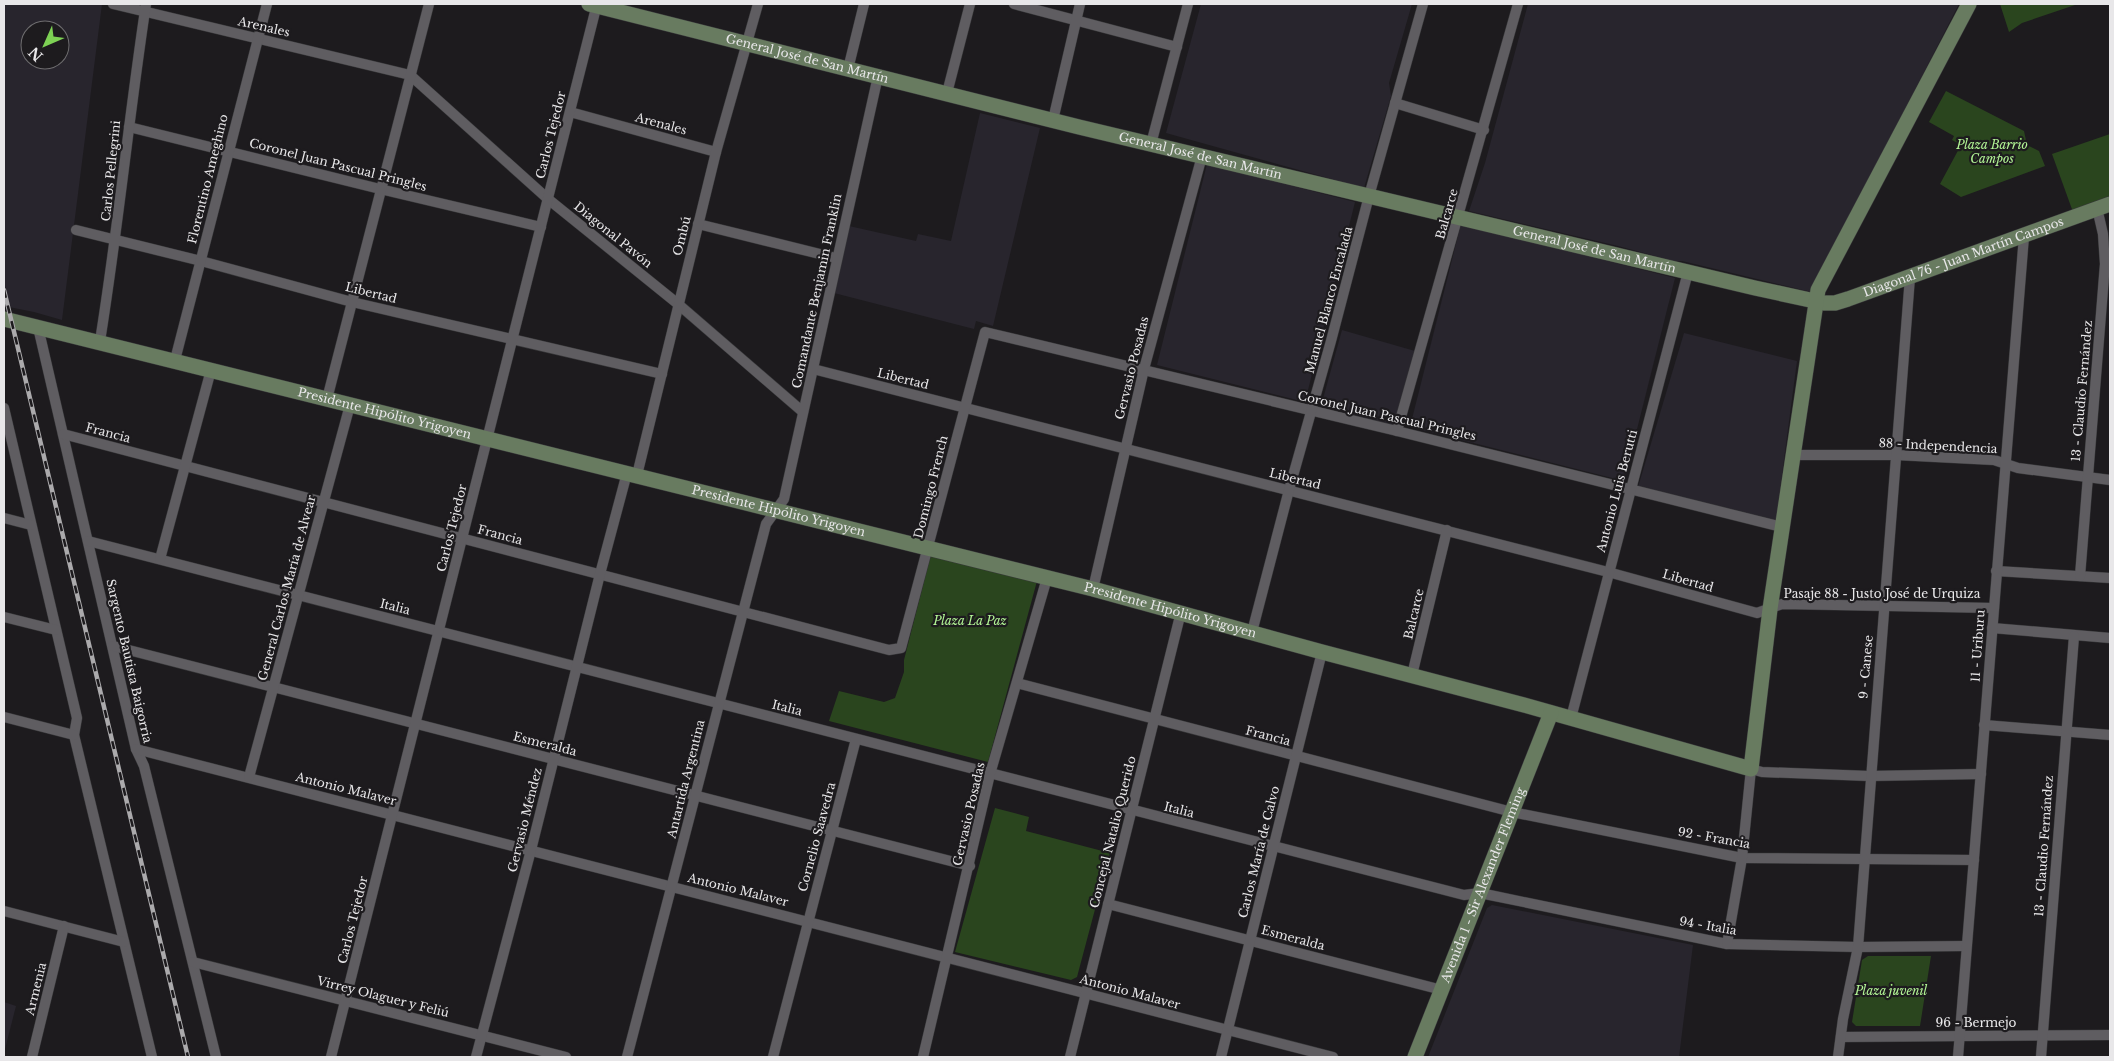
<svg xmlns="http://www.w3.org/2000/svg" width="2114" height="1061" font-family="'Libre Baskerville',serif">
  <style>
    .built { fill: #28252d; fill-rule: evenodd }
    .green { fill: #2a451e }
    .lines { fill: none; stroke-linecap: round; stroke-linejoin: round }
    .street-casing { stroke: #38383a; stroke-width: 11 }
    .secondary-casing { stroke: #38383a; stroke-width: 16 }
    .street { stroke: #5f5d61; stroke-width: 10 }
    .secondary { stroke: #687b60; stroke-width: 15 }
    .rail-casing { stroke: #abaaac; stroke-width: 4.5 }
    .rail { stroke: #1d1b1e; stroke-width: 2.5; stroke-dasharray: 8; stroke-linecap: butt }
    .labels { text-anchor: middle; stroke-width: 4.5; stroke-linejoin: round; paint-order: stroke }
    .street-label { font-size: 12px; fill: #e8e7e9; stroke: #1d1b1e }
    .park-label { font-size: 12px; font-style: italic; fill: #b3f696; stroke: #1d1b1e }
  </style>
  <rect width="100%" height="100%" fill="#1d1b1e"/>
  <g class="built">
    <path d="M 4,4 L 102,4 L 62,320 L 34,312 L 4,306 ZM 30,30 L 60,30 L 60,60 L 30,60 Z"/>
    <path d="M 1201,4 L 1412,4 L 1389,83 L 1391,96 L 1364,188 L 1166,133 Z"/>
    <path d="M 1528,4 L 1959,4 L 1811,292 L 1682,261 L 1674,261 L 1618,246 L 1469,211 L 1485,163 Z"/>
    <path d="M 980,113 L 1040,128 L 993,326 L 976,321 L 974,329 L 834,293 L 849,226 L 916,241 L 918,234 L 951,241 Z"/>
    <path d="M 1207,164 L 1355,202 L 1305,402 L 1157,365 Z"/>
    <path d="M 1461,224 L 1675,278 L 1624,481 L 1410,427 Z"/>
    <path d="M 1342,330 L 1415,351 L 1394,427 L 1321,406 Z"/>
    <path d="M 1684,333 L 1797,361 L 1776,520 L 1638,487 Z"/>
    <path d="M 1492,905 L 1693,945 L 1679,1057 L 1428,1057 L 1487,908 Z"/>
    <path d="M 4,1002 L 16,1006 L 4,1053 Z"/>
  </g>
  <g class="green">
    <path d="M 2000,4 L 2078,4 L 2022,23 L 2009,32 Z"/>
    <path d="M 1946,91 L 2024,131 L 2027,145 L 2039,151 L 2045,166 L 1961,197 L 1940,184 L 1961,145 L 1952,140 L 1954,136 L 1929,122 Z"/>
    <path d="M 2110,134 L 2110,200 L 2073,212 L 2052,154 Z"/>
    <path d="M 931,554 L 1037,581 L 988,762 L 829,721 L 839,691 L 884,702 L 895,698 L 904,672 L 904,660 Z"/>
    <path d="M 995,808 L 1029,817 L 1026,831 L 1110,853 L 1077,977 L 1071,980 L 955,952 Z"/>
    <path d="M 1868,956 L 1931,956 L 1920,1026 L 1856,1026 L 1852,1022 L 1862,960 Z"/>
  </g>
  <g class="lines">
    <defs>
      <g id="street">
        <path d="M 113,4 L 410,75 L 548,199 L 678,304 L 803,412"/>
        <path d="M 1014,4 L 1177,47"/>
        <path d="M 848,69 L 864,4"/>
        <path d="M 947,93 L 970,4"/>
        <path d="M 1395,103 L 1484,130"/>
        <path d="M 570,112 L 716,152"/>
        <path d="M 1053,120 L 1080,4"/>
        <path d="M 129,127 L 380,189 L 541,227"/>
        <path d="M 1151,144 L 1188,4"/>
        <path d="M 698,224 L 836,258"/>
        <path d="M 76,230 L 201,261 L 352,302 L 662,374"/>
        <path d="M 38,327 L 136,749 L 144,766 L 216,1057"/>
        <path d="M 100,341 C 118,229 129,116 146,4"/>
        <path d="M 175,360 L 267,4"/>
        <path d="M 813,369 L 1608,572 L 1757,613 L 1782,604 L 1994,608"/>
        <path d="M 327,399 L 429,4"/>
        <path d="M 4,408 L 77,718 L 74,735 L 152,1057"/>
        <path d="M 1397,431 L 1518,4"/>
        <path d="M 63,434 L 889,650 L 901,648 L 985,332 L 1397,431 L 1782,527"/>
        <path d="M 1792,455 L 1896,455 L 1994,460 L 2018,468 L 2110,480"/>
        <path d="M 637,475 L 716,152 L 758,4"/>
        <path d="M 4,518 L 31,525"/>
        <path d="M 88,541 L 1464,895 L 1480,893 L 1727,944 L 1858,947 L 1966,946"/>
        <path d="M 160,559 L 211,370"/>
        <path d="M 1996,571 L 2110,578"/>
        <path d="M 2080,576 L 2105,264 L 2103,234 L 2097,208"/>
        <path d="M 1093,589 L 1144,369 L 1202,156"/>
        <path d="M 4,617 L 56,630"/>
        <path d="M 1992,628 L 2110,638"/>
        <path d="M 1252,632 L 1289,490 L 1331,341 L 1369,196 L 1423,4"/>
        <path d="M 113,646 L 970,866"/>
        <path d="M 1412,675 L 1447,530"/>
        <path d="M 1017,683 L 1512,812 L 1742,858 L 1974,860"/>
        <path d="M 4,717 L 74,735"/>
        <path d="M 1571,718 L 1688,272"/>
        <path d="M 1984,725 L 2110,735"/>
        <path d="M 136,749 L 1333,1057"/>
        <path d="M 249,777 L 350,405"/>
        <path d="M 1108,904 L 1442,990"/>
        <path d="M 4,911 L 124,942"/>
        <path d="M 1727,944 L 1742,858 L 1751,769 L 1762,772 L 1869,776 L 1981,774"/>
        <path d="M 193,962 L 566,1057"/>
        <path d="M 1841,1037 L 2110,1035"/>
        <path d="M 32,1057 L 64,926"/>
        <path d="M 331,1057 L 597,4"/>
        <path d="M 476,1057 L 531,850 L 600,574 L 627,473"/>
        <path d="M 627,1057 L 766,524 L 784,499 L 878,76"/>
        <path d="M 773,1057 L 856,739"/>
        <path d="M 923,1057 L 990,774 L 1047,578"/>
        <path d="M 1070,1057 L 1181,612"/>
        <path d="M 1221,1057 L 1322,652"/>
        <path d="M 1838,1057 L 1843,1019 L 1858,947 L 1910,277"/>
        <path d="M 1958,1057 L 2024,236"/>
        <path d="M 2041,1057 L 2074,636"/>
      </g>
      <g id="secondary">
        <path id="s1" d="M 589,4 L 1079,127 L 1755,288 L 1824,303 L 1835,303 L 1848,299 L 2110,204"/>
        <path id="s2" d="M 4,319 L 1093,589 L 1322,652 L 1524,705 L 1751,769 L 1770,609 L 1818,290 L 1969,4"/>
        <path id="s3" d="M 1415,1057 L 1551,713"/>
      </g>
    </defs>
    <use href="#street" class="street-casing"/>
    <use href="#secondary" class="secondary-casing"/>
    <use href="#street" class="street"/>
    <use href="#secondary" class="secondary"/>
    <defs>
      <path id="rail" d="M 4,290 L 188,1057"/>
    </defs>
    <use href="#rail" class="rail-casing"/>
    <use href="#rail" class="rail"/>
  </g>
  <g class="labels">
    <g class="street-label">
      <text transform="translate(264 27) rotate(13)" y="4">Arenales</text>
      <text dy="4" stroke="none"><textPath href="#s1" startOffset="225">General José de San Martín</textPath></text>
      <text transform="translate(661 124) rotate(15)" y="4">Arenales</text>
      <text transform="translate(551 135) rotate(-76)" y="4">Carlos Tejedor</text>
      <text dy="4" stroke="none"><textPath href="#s1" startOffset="630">General José de San Martín</textPath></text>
      <text transform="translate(338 165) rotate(14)" y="4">Coronel Juan Pascual Pringles</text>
      <text transform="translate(111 171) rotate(-84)" y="4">Carlos Pellegrini</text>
      <text transform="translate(208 179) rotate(-76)" y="4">Florentino Ameghino</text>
      <text transform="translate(1447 214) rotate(-74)" y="4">Balcarce</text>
      <text transform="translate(613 235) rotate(39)" y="4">Diagonal Pavón</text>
      <text transform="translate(682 236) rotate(-76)" y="4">Ombú</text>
      <text dy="4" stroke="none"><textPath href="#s1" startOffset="1035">General José de San Martín</textPath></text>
      <text dy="4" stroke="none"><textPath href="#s1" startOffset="1418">Diagonal 76 - Juan Martín Campos</textPath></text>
      <text transform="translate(817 291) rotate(-78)" y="4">Comandante Benjamin Franklin</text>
      <text transform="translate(371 293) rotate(14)" y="4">Libertad</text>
      <text transform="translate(1329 300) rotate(-75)" y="4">Manuel Blanco Encalada</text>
      <text transform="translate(1132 368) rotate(-76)" y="4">Gervasio Posadas</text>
      <text transform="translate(903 379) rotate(14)" y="4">Libertad</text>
      <text transform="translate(2082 391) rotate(-85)" y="4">13 - Claudio Fernández</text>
      <text dy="4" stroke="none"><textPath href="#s2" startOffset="392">Presidente Hipólito Yrigoyen</textPath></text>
      <text transform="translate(1387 416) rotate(13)" y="4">Coronel Juan Pascual Pringles</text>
      <text transform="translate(108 433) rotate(15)" y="4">Francia</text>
      <text transform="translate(1938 446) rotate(3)" y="4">88 - Independencia</text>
      <text transform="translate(1295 479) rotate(14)" y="4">Libertad</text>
      <text transform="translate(931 487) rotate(-76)" y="4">Domingo French</text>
      <text transform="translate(1617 491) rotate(-75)" y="4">Antonio Luis Berutti</text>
      <text dy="4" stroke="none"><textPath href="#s2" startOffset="798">Presidente Hipólito Yrigoyen</textPath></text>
      <text transform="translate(452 528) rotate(-76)" y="4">Carlos Tejedor</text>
      <text transform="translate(500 535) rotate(15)" y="4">Francia</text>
      <text transform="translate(1688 581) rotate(16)" y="4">Libertad</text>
      <text transform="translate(287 588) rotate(-75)" y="4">General Carlos María de Alvear</text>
      <text x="1882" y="598">Pasaje 88 - Justo José de Urquiza</text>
      <text transform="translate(395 607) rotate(14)" y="4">Italia</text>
      <text dy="4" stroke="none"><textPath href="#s2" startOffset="1202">Presidente Hipólito Yrigoyen</textPath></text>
      <text transform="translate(1414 614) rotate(-77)" y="4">Balcarce</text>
      <text transform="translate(1978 646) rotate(-86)" y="4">11 - Uriburu</text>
      <text transform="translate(129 661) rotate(77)" y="4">Sargento Bautista Baigorria</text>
      <text transform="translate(1866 667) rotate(-85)" y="4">9 - Canese</text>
      <text transform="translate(787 708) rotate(14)" y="4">Italia</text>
      <text transform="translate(1268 736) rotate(15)" y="4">Francia</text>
      <text transform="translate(545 744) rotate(14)" y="4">Esmeralda</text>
      <text transform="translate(686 779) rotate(-76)" y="4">Antartida Argentina</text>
      <text transform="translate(346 789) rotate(14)" y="4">Antonio Malaver</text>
      <text transform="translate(1179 810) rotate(14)" y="4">Italia</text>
      <text transform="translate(969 814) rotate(-77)" y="4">Gervasio Posadas</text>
      <text transform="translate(525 820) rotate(-76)" y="4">Gervasio Méndez</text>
      <text transform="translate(1113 832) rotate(-76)" y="4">Concejal Natalio Querido</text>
      <text transform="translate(817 837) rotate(-75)" y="4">Cornelio Saavedra</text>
      <text transform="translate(1714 838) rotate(10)" y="4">92 - Francia</text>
      <text transform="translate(2044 846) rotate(-86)" y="4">13 - Claudio Fernández</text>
      <text transform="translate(1259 852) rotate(-76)" y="4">Carlos María de Calvo</text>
      <text dy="4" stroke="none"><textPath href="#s3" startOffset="185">Avenida 1 - Sir Alexander Fleming</textPath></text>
      <text transform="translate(738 890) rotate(14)" y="4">Antonio Malaver</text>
      <text transform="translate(353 920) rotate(-76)" y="4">Carlos Tejedor</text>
      <text transform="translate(1708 926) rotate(10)" y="4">94 - Italia</text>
      <text transform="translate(1293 938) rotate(15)" y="4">Esmeralda</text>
      <text transform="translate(36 989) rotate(-76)" y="4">Armenia</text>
      <text transform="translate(1130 992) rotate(15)" y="4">Antonio Malaver</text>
      <text transform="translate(383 997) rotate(14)" y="4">Virrey Olaguer y Feliú</text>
      <text x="1976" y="1027">96 - Bermejo</text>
    </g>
    <g class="park-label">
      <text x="1992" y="149">Plaza Barrio<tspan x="1992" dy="14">Campos</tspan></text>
      <text x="970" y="625">Plaza La Paz</text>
      <text x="1891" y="995">Plaza juvenil</text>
    </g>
  </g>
  <rect width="2114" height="1061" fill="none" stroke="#e8e7e9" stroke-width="10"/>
  <g transform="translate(45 45) rotate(225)"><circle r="24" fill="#1d1b1e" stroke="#6e6d6f"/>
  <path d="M0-4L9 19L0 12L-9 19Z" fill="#7dd154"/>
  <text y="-8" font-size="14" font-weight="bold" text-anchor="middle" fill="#e8e7e9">N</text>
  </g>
</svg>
